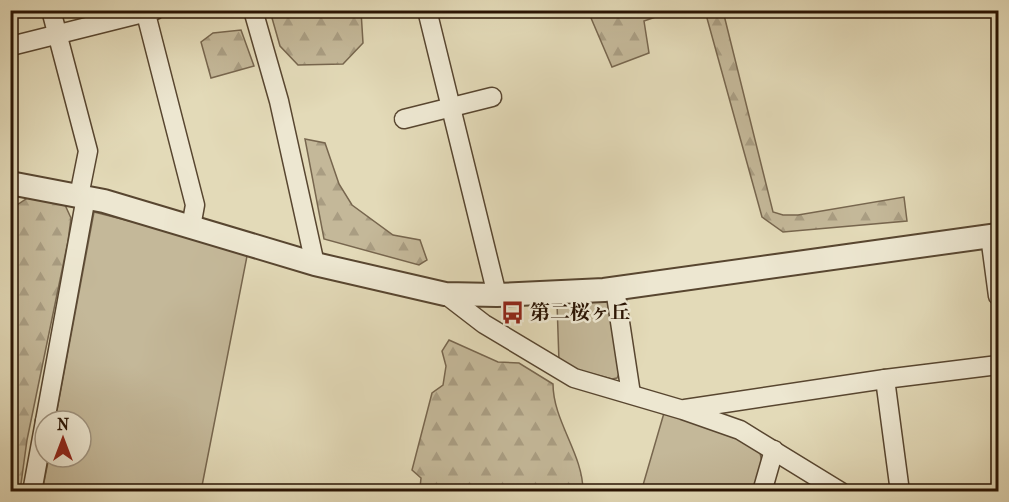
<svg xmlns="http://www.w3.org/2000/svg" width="1009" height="502" font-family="'IM FELL French Canon','Noto Serif JP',serif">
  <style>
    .green { fill: #c4b899; stroke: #77664e; stroke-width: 1.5 }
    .forest { fill: url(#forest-firs); stroke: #77664e; stroke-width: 1.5 }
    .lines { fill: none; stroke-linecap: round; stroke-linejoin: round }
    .minor-casing { stroke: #584630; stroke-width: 21 }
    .tertiary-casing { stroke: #584630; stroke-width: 26 }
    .minor { stroke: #ede7d1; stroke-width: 18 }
    .tertiary { stroke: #ede7d1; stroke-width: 22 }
    .labels { text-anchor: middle; stroke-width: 5; stroke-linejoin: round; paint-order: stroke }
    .poi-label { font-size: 20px; font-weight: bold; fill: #2a1403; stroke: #ede7d1; text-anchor: start }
  </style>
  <defs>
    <pattern id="forest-firs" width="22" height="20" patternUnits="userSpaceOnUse" patternTransform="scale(1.5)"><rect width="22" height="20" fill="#c4b899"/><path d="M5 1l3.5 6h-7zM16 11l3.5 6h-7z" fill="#a99d82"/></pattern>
  </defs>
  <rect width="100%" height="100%" fill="#e3dab8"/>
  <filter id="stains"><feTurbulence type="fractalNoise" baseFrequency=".00333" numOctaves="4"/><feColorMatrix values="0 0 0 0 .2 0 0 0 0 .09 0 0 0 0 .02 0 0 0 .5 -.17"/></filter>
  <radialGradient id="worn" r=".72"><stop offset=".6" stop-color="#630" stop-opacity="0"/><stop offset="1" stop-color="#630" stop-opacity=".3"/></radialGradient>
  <g class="green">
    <path d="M 94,212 L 248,251 L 201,491 L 42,492 L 49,457 L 81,457 L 81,421 L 55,421 Z"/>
    <path d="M 603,299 L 613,307 L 619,374 L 617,378 L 612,379 L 574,369 L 559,362 L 557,303 Z"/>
    <path d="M 664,413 L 740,439 L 760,453 L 762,462 L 753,491 L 641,492 Z"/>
  </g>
  <g class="forest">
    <path d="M 270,11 L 361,11 L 363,43 L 343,64 L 298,65 L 280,46 Z"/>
    <path d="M 588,11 L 673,11 L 644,21 L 649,53 L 612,67 Z"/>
    <path d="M 705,11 L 723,11 L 773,212 L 783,215 L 798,215 L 904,197 L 907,221 L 783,232 L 762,217 Z"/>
    <path d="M 241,30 L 254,66 L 211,78 L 201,42 L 213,33 Z"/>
    <path d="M 305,139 L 325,143 L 339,184 L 352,205 L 393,235 L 420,240 L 427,260 L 419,265 L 324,239 Z"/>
    <path d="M 29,197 L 65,205 L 71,218 L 68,241 L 27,440 L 20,491 L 11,492 L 11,209 Z"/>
    <path d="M 449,340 L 498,362 L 519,363 L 553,384 C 553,421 583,454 583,491 L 412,491 L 420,488 L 421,478 L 412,470 L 432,393 L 443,385 L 446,366 L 442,351 Z"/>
  </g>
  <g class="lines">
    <defs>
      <g id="minor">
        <path d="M 51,10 L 88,151 L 79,196"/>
        <path d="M 145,10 L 195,205 L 191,227"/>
        <path d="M 253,10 L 279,101 L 315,264"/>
        <path d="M 427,10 L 497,295"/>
        <path d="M 15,45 L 155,10"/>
        <path d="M 404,119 L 492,97"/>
        <path d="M 990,236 L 998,296"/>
        <path d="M 615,289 L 631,394"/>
        <path d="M 445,294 L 484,324 L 574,378 L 683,410 L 740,430 L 841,492"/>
        <path d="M 885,379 L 900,492"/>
        <path d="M 685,409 L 885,379 L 998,365"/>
        <path d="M 45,421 L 86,197"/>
        <path d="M 32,492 L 45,421"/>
        <path d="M 762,492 L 774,450"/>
      </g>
      <path id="tertiary" d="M 10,183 L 104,201 L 315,264 L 445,294 L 497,295 L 604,290 L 998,235"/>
    </defs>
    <use href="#minor" class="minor-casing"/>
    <use href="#tertiary" class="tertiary-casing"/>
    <use href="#minor" class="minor"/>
    <use href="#tertiary" class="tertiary"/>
  </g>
  <defs>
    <symbol id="bus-bare" viewBox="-9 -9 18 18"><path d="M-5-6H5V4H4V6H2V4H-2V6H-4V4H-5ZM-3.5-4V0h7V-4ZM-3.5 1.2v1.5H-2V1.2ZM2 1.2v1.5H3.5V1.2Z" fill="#8f2418" stroke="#ede7d1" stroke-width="2.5" paint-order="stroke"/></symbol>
  </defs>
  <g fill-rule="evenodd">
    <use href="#bus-bare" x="496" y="296" width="33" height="33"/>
  </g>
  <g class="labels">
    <g class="poi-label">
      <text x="530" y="319">第二桜ヶ丘</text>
    </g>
  </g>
  <rect width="1009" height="502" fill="none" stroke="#e3dab8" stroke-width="36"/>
  <rect x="12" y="12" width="985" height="478" fill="none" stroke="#2a1403" stroke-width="3"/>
  <rect x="18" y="18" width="973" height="466" fill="none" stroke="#2a1403" stroke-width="1.5"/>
  <g transform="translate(63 439)"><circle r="28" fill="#ede7d1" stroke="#9f937f" stroke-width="1.5"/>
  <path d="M0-4.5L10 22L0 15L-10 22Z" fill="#8f2418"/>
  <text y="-9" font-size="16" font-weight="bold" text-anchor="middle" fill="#2a1403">N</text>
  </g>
  <rect width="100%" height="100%" filter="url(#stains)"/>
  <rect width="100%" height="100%" fill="url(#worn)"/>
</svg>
